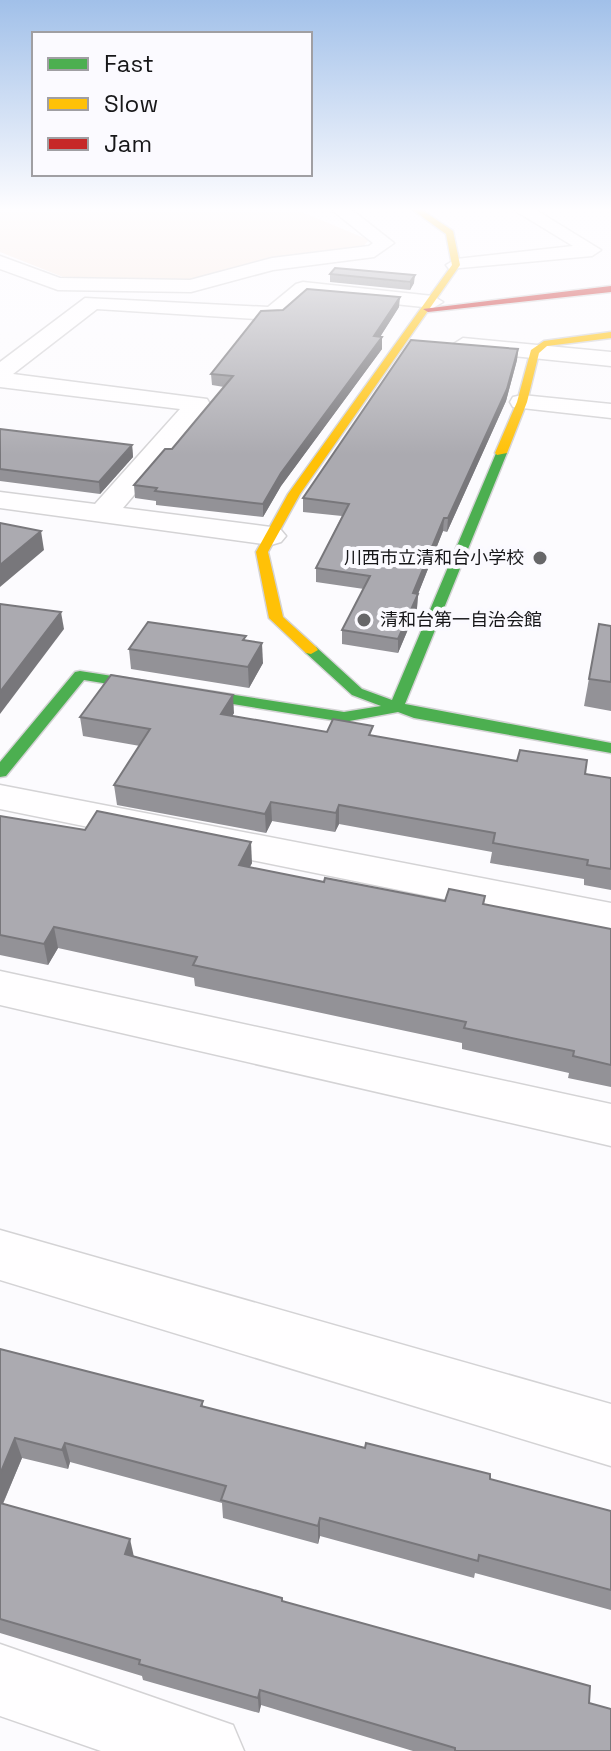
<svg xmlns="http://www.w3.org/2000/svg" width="611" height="1751" font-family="'Space Grotesk','Noto Sans JP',sans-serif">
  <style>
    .green { fill: #f7e8df }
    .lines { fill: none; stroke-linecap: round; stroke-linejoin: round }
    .street-casing { stroke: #d4d3d5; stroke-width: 3 }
    .fast-casing { stroke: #d4d3d5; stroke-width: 3 }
    .slow-casing { stroke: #d4d3d5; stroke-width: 3 }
    .jam-casing { stroke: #d4d3d5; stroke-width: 3 }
    .street { fill: #fffeff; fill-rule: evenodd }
    .fast { fill: #4caf50; fill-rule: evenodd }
    .slow { fill: #ffc107; fill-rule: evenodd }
    .jam { fill: #c62828; fill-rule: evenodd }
    .wall { fill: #939297 }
    .shaded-wall { fill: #78777b }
    .building { fill: #abaab0; stroke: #78777b; stroke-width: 2 }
    .poi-dot { fill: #676769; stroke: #fbfaff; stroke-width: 3 }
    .labels { text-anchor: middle; stroke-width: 8; stroke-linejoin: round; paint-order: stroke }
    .far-poi-label { font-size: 18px; fill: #171719; stroke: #fbfaff; text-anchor: end }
  </style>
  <rect width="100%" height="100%" fill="#fcfbfe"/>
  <path class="green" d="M 0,210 L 297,210 L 369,240 L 358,252 L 186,282 L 68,279 L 0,252 Z"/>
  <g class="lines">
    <defs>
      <g id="street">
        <path d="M 332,210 L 352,210 L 394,243 L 374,257 L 273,270 L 191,292 L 58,290 L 0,269 L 0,256 L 60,278 L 190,280 L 272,258 L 369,246 L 373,243 Z"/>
        <path d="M 514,210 L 536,210 L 601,250 L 592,256 L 449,269 L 446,265 L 456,259 L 573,246 Z"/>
        <path d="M 303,282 L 433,296 L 443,302 L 433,308 L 308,295 L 281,319 L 273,320 L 97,309 L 13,374 L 207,399 L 210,404 L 207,409 L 123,508 L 271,527 L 281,530 L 286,536 L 281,542 L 271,545 L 0,508 L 0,492 L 95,504 L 180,409 L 0,387 L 0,362 L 85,298 L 268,307 L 296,284 Z"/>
        <path d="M 463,338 L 611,352 L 611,366 L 455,350 L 452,345 Z"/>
        <path d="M 522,395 L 611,404 L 611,418 L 513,407 L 510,402 L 513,397 Z"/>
        <path d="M 0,785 L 611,903 L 611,933 L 0,809 Z"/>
        <path d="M 0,971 L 611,1104 L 611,1146 L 0,1005 Z"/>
        <path d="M 0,1230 L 611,1404 L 611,1466 L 0,1280 Z"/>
        <path d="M 0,1644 L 233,1725 L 244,1751 L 101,1751 L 0,1716 Z"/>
      </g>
      <path id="fast" d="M 497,451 L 507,453 L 405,704 L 611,743 L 611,753 L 414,718 L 398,712 L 344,722 L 84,680 L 6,776 L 0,777 L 0,762 L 75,672 L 80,671 L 344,712 L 381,706 L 352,695 L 306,653 L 304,650 L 311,646 L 316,647 L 362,689 L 392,700 Z"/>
      <g id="slow">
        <path d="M 413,210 L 422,210 L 453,231 L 460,265 L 300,494 L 268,552 L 283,617 L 316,647 L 318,650 L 311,654 L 306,653 L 269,618 L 256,552 L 288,494 L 452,265 L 446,234 Z"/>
        <path d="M 611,332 L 611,338 L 547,346 L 539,353 L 527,402 L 507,453 L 497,455 L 495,453 L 517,402 L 531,350 L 544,341 Z"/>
      </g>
      <path id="jam" d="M 611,286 L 611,292 L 428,312 L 423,309 Z"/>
    </defs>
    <use href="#street" class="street-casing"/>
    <use href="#fast" class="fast-casing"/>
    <use href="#slow" class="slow-casing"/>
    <use href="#jam" class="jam-casing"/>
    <use href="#street" class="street"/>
    <use href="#fast" class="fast"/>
    <use href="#slow" class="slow"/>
    <use href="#jam" class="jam"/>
  </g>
  <g class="wall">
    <path d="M 330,274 L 414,283 L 410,290 L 330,282 Z"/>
    <path d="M 399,307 L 380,337 L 382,349 L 281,486 L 263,517 L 156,505 L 156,501 L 135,498 L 134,485 L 172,449 L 224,387 L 212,385 L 211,374 Z"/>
    <path d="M 518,349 L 517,360 L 506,401 L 447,532 L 443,531 L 418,594 L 417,608 L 398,653 L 342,644 L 342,630 L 364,589 L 316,582 L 316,568 L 342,516 L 303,512 L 303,498 Z"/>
    <path d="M 0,429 L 132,445 L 133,457 L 100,494 L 0,481 Z"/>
    <path d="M 599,624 L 611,626 L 611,711 L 584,706 Z"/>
    <path d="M 246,641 L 263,663 L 249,688 L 131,669 L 129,649 Z"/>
    <path d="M 234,713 L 232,716 L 327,732 L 373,736 L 611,778 L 611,890 L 584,885 L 584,879 L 490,863 L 492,852 L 339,824 L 335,832 L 272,821 L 266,833 L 117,805 L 114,785 L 140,746 L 83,736 L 80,717 Z"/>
    <path d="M 0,816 L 252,863 L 249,867 L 324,882 L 445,901 L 485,896 L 484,904 L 611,929 L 611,1087 L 568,1078 L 569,1073 L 462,1049 L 462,1043 L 195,986 L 194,978 L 58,948 L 48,965 L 0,955 Z"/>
    <path d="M 0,1349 L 203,1401 L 203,1407 L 490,1479 L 611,1511 L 611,1610 L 475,1573 L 474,1578 L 320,1536 L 318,1544 L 223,1518 L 222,1503 L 70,1462 L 68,1469 L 22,1458 L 3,1504 L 134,1556 L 282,1601 L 589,1703 L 611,1751 L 413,1751 L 261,1705 L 259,1713 L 143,1680 L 142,1676 L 0,1633 Z"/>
  </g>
  <g class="shaded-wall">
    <path d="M 415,275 L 414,283 L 410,290 L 410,282 Z"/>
    <path d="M 400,297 L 399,307 L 373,348 L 374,336 Z"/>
    <path d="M 382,337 L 382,349 L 281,486 L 263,517 L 263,504 L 281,473 Z"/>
    <path d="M 518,349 L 517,360 L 506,401 L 447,532 L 448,518 Z"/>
    <path d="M 132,445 L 133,457 L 100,494 L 99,482 Z"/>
    <path d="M 444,518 L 443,531 L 416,599 L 418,594 L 417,608 L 398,653 L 398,639 L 413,593 Z"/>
    <path d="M 41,531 L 44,550 L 0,587 L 0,565 Z"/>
    <path d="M 61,612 L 64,629 L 0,714 L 0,692 Z"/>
    <path d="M 262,643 L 263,663 L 249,688 L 248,667 Z"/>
    <path d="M 233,695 L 234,713 L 222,733 L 221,714 Z"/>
    <path d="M 271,802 L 272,821 L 266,833 L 265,814 Z"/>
    <path d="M 339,805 L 339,824 L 335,832 L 336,813 Z"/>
    <path d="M 251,842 L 252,863 L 240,887 L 239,865 Z"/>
    <path d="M 54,927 L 58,948 L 48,965 L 44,944 Z"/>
    <path d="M 15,1438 L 22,1458 L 0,1510 L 0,1474 Z"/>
    <path d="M 65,1443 L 70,1462 L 68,1469 L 62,1450 Z"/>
    <path d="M 320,1518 L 320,1536 L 318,1544 L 318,1526 Z"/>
    <path d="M 130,1539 L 134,1557 L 125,1554 Z"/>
    <path d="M 260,1690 L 261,1705 L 259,1713 L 258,1698 Z"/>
  </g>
  <g class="building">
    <path d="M 335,268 L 415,275 L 410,282 L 330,274 Z"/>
    <path d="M 307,289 L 400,297 L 374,336 L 382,337 L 281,473 L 263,504 L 155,491 L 157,488 L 134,485 L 165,449 L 172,449 L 233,376 L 211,374 L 261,311 L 283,310 Z"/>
    <path d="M 411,340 L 518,349 L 507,389 L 448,518 L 444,518 L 413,593 L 418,594 L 398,639 L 342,630 L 370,576 L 316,568 L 349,504 L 303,498 Z"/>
    <path d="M 0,429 L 132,445 L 99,482 L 0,469 Z"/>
    <path d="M 0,523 L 41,531 L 0,565 Z"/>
    <path d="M 0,604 L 61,612 L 0,692 Z"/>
    <path d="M 148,622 L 246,636 L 243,640 L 262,643 L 248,667 L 129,649 Z"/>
    <path d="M 599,624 L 611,626 L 611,682 L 589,679 Z"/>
    <path d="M 111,675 L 233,695 L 221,714 L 327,732 L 333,719 L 373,726 L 369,735 L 517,761 L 520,750 L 587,760 L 585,774 L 611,778 L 611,869 L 587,865 L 588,860 L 493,843 L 495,833 L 339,805 L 336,813 L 271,802 L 265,814 L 114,785 L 150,729 L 80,717 Z"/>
    <path d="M 97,811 L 251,842 L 239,865 L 324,882 L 325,878 L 445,901 L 449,889 L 485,896 L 483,904 L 611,929 L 611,1065 L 573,1056 L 574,1051 L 464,1028 L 466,1022 L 193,965 L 197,957 L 54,927 L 44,944 L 0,935 L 0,816 L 85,830 Z"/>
    <path d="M 0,1349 L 203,1401 L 201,1406 L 365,1448 L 366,1443 L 490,1474 L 490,1479 L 611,1511 L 611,1590 L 479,1555 L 478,1561 L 320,1518 L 318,1526 L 221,1500 L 226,1486 L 65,1443 L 62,1450 L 15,1438 L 0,1474 Z"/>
    <path d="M 0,1503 L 130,1539 L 125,1554 L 282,1598 L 282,1601 L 590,1686 L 589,1703 L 611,1709 L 611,1751 L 455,1751 L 455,1748 L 260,1690 L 258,1698 L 139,1664 L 140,1660 L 0,1619 Z"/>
  </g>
  <linearGradient id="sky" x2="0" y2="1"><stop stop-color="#a1c0e9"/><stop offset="0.46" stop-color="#fefdff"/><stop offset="1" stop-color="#fefdff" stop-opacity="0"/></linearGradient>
  <rect width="611" height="455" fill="url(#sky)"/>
  <g class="poi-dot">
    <circle cx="540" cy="558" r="8"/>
    <circle cx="364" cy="620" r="8"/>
  </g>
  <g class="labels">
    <g class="far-poi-label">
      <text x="524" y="564">川西市立清和台小学校</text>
      <text x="380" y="626" text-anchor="start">清和台第一自治会館</text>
    </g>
  </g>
  <rect x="32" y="32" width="280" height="144" fill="#fbfaff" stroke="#a09fa3" stroke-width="2"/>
  <rect x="48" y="58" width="40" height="12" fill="#4caf50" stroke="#a09fa3" stroke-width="2"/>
  <text x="104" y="72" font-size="24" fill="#171719">Fast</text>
  <rect x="48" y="98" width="40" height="12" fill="#ffc107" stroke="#a09fa3" stroke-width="2"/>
  <text x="104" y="112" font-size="24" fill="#171719">Slow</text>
  <rect x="48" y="138" width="40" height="12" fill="#c62828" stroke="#a09fa3" stroke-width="2"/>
  <text x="104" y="152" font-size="24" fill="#171719">Jam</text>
</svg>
